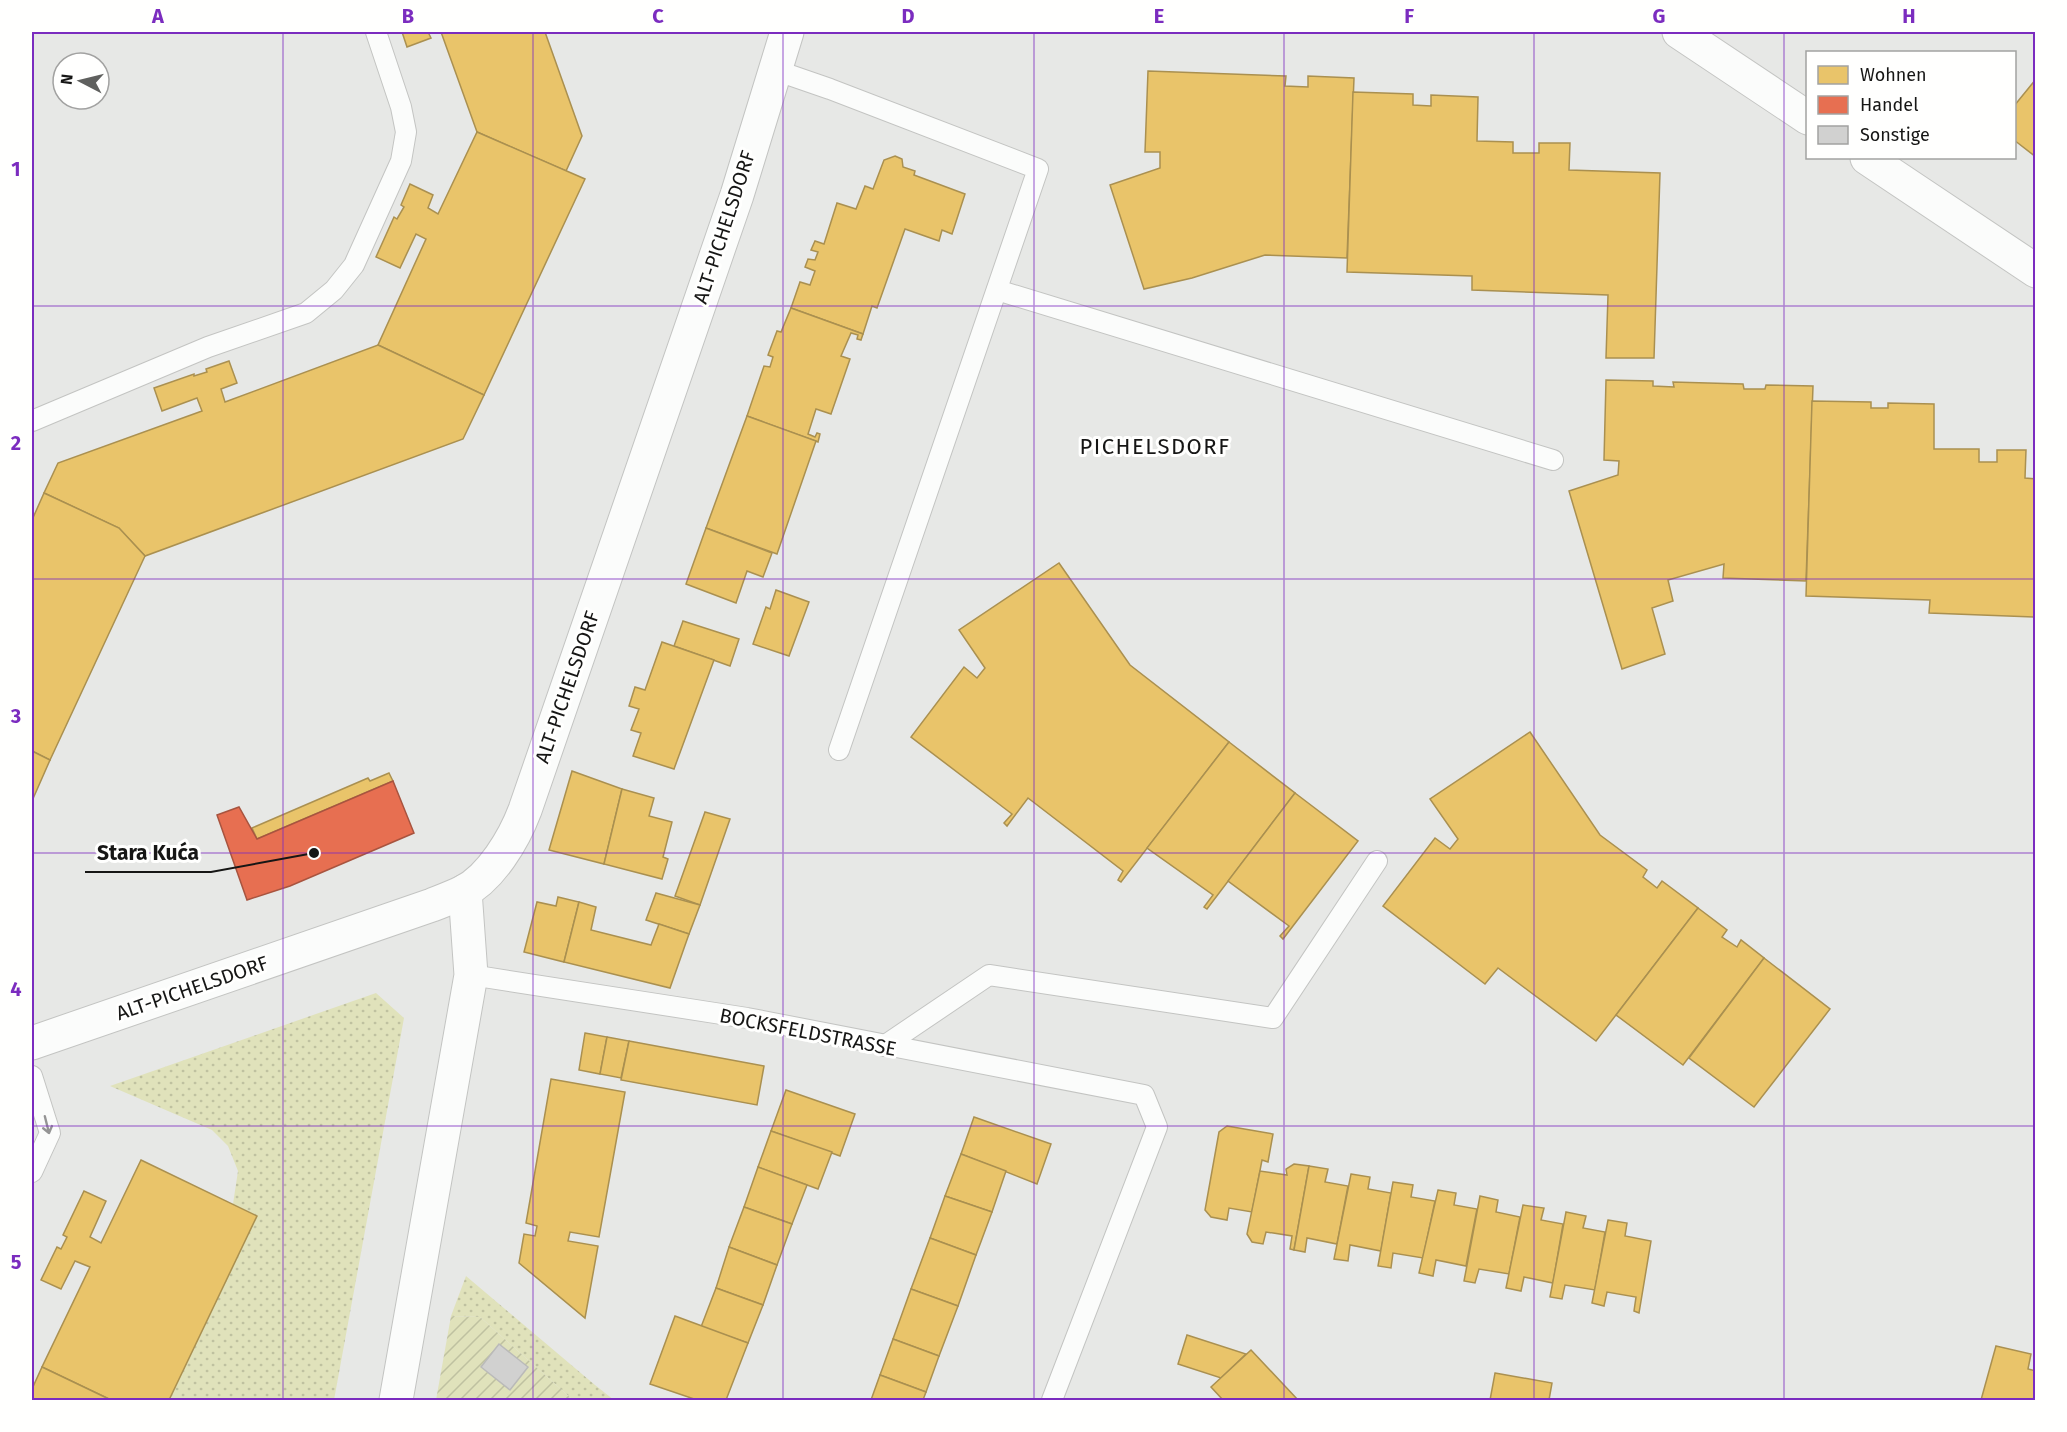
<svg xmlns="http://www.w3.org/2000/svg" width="2067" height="1432" font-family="'Fira Sans',sans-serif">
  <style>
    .grass { fill: url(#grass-dots) }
    .garden { fill: url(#garden-furrows) }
    .homes { fill: #e9c46a; stroke: #aa9050; stroke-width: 1.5 }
    .shops { fill: #e76f51; stroke: #a8543f; stroke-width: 1.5 }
    .building { fill: #d1d1d0; stroke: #babab9; stroke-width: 1.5 }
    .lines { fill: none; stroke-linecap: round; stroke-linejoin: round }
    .service-casing { stroke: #c3c4c2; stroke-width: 22 }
    .minor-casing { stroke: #c3c4c2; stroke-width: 35 }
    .service { stroke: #fbfcfb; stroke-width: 20 }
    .minor { stroke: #fbfcfb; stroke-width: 33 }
    .oneway { stroke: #949494 }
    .grid { fill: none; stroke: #7b2cbf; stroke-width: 1.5; stroke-opacity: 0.55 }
    .labels { text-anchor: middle; stroke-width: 6; stroke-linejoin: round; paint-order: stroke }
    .street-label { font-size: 20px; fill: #161615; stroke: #fffffe }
    .quarter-label { font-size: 22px; letter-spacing: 1.5px; fill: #161615; stroke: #fffffe }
    .leader { fill: none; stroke: #161615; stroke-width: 2 }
    .callout-dot { fill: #161615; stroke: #fffffe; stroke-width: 2 }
    .callout-label { font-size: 21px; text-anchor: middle; font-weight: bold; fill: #161615; stroke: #fffffe; stroke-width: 6; stroke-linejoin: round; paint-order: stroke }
    .neatline { fill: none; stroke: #7b2cbf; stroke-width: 2 }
    .grid-label { font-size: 20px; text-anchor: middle; font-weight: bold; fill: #7b2cbf }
  </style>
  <defs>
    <pattern id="grass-dots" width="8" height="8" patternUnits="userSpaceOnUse" patternTransform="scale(1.5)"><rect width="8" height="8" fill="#e0e2bb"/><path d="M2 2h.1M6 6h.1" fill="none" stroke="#bfc1a0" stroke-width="1.8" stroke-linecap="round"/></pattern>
    <pattern id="garden-furrows" width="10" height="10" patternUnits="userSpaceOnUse" patternTransform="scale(1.5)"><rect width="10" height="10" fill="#e0e2bb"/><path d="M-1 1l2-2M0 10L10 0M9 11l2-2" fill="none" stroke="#bfc1a0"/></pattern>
  </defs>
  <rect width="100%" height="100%" fill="#e7e8e6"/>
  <g class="grass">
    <path d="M 376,993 L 404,1018 L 334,1400 L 169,1400 L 257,1216 L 233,1204 L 238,1171 L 228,1146 L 212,1130 L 110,1086 Z"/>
    <path d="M 466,1276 L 595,1385 L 614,1400 L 573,1400 L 480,1317 L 451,1316 Z"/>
  </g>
  <path class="garden" d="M 451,1316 L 480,1317 L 573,1400 L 436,1400 Z"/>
  <g class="homes">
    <path d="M 402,32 L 428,32 L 431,38 L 407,47 Z"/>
    <path d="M 441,32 L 545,32 L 582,136 L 566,171 L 477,132 Z"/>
    <path d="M 1148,71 L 1286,76 L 1285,86 L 1308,87 L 1308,76 L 1354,78 L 1347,258 L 1265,255 L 1192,278 L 1144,289 L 1110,185 L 1160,168 L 1160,152 L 1145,152 Z"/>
    <path d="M 2036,79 L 2036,157 L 2014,140 L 2014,106 Z"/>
    <path d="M 1353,92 L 1413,94 L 1413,105 L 1431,106 L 1431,95 L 1478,97 L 1477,141 L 1513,142 L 1513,153 L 1539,153 L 1539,143 L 1570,143 L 1569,170 L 1660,173 L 1654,358 L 1606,358 L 1608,295 L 1472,290 L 1472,276 L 1347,272 Z"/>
    <path d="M 477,132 L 585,179 L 484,395 L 378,345 L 426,239 L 416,234 L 400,268 L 376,257 L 394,217 L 397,219 L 404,207 L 401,205 L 410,184 L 433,195 L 428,208 L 438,214 Z"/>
    <path d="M 895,156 L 902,159 L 903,167 L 915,171 L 914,175 L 965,194 L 952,234 L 942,230 L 939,241 L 905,229 L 877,308 L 872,306 L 863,334 L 791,308 L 800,282 L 810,285 L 815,271 L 805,267 L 808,259 L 815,260 L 818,252 L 811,250 L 815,241 L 824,244 L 837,203 L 856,209 L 865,186 L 873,189 L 884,160 Z"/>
    <path d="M 791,308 L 863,334 L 861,340 L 857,339 L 858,335 L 851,333 L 841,356 L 850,359 L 831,414 L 816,409 L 808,434 L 815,437 L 817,433 L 820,434 L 818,442 L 747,416 L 764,366 L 770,367 L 773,357 L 768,355 L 777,331 L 781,332 Z"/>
    <path d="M 378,345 L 484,395 L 463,439 L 145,556 L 119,528 L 44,493 L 58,463 L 202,411 L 197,398 L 162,411 L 154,388 L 194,374 L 194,376 L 207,372 L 206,369 L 229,361 L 237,383 L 221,389 L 225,402 Z"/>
    <path d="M 1606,380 L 1653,381 L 1653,386 L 1674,387 L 1673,382 L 1743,384 L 1744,389 L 1765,389 L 1766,385 L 1813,386 L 1806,581 L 1723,578 L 1724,564 L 1668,580 L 1673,601 L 1652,608 L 1665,654 L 1622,669 L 1569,491 L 1618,475 L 1619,461 L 1604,460 Z"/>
    <path d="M 1812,401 L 1871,402 L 1871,408 L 1888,408 L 1888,403 L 1934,404 L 1934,449 L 1979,449 L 1979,462 L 1997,462 L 1997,450 L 2026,450 L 2025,478 L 2036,479 L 2036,617 L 1929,613 L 1930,600 L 1806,596 Z"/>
    <path d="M 747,416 L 816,441 L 777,554 L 706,528 Z"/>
    <path d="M 44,493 L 119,528 L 145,556 L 50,760 L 32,751 L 32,520 Z"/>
    <path d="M 706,528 L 772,553 L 763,577 L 747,571 L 736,603 L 686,584 Z"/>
    <path d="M 1059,563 L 1130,665 L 1229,742 L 1121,882 L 1118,880 L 1123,871 L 1028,798 L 1007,826 L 1004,823 L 1012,814 L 911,737 L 964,667 L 977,678 L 985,668 L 959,630 Z"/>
    <path d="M 776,590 L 809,602 L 789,656 L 753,644 L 766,607 L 770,609 Z"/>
    <path d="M 683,621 L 739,639 L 730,666 L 674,646 Z"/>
    <path d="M 662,642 L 714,660 L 674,769 L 633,756 L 641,733 L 631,730 L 639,709 L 629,706 L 635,687 L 645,690 Z"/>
    <path d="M 1530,732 L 1600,835 L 1647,870 L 1643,877 L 1657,888 L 1662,881 L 1698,908 L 1596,1041 L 1498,968 L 1485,984 L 1383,906 L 1435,838 L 1450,849 L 1458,839 L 1430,799 Z"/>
    <path d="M 1229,742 L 1295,793 L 1207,909 L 1204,907 L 1213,895 L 1147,848 Z"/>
    <path d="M 32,751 L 50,760 L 32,801 Z"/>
    <path d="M 572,771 L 622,789 L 604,864 L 549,850 Z"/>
    <path d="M 389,773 L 393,781 L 257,839 L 252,828 L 368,778 L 370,781 Z"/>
    <path d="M 622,789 L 654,798 L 649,816 L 672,822 L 663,857 L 668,859 L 662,879 L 604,864 Z"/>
    <path d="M 1295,793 L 1358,841 L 1283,939 L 1280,936 L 1289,926 L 1228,881 Z"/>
    <path d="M 705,812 L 730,819 L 700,905 L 675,896 Z"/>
    <path d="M 656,893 L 700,905 L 689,934 L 646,920 Z"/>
    <path d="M 558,897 L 579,902 L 564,962 L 524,952 L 537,902 L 556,906 Z"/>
    <path d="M 579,902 L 596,907 L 591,930 L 651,945 L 659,924 L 689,934 L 670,988 L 564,962 Z"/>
    <path d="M 1698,908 L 1727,930 L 1722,937 L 1737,947 L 1741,940 L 1764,958 L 1683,1065 L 1616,1015 Z"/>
    <path d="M 1764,958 L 1830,1009 L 1754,1107 L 1689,1058 Z"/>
    <path d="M 585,1033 L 607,1037 L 600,1074 L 579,1070 Z"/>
    <path d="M 607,1037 L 629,1041 L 621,1078 L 600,1074 Z"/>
    <path d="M 629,1041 L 764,1066 L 757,1105 L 621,1080 Z"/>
    <path d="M 551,1079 L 625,1092 L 599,1237 L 570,1232 L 568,1241 L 598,1246 L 585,1318 L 519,1263 L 524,1234 L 535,1236 L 537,1226 L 526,1223 Z"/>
    <path d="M 786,1090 L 855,1114 L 840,1156 L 771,1131 Z"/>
    <path d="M 974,1117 L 1051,1144 L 1037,1184 L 961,1154 Z"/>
    <path d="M 1227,1126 L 1273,1134 L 1268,1162 L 1262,1160 L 1252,1212 L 1229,1208 L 1227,1220 L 1211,1217 L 1205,1210 L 1219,1132 Z"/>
    <path d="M 771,1131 L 832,1152 L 818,1189 L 758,1167 Z"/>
    <path d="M 961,1154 L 1006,1171 L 992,1212 L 945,1196 Z"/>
    <path d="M 141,1160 L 257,1216 L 169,1400 L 111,1400 L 42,1367 L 90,1267 L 75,1261 L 61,1289 L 41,1280 L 57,1247 L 61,1249 L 67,1237 L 63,1235 L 84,1191 L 106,1201 L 90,1237 L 101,1243 Z"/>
    <path d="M 1294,1164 L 1309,1166 L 1294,1250 L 1290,1249 L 1292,1236 L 1266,1232 L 1263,1244 L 1252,1242 L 1247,1234 L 1260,1171 L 1287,1175 L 1286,1169 Z"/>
    <path d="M 1309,1166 L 1328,1169 L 1325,1182 L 1348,1186 L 1337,1244 L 1307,1238 L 1305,1252 L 1294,1250 Z"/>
    <path d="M 758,1167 L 807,1185 L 792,1224 L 744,1207 Z"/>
    <path d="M 1351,1174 L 1370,1177 L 1368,1189 L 1391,1193 L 1381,1251 L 1350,1245 L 1348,1261 L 1334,1259 Z"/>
    <path d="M 1393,1182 L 1413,1185 L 1411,1197 L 1435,1201 L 1423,1258 L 1393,1253 L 1391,1268 L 1378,1266 Z"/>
    <path d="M 1438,1190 L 1456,1193 L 1454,1205 L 1477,1209 L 1466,1266 L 1436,1260 L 1433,1276 L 1419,1273 Z"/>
    <path d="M 945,1196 L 992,1212 L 976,1255 L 930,1238 Z"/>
    <path d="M 1480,1196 L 1498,1200 L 1496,1212 L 1520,1217 L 1509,1274 L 1479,1269 L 1475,1283 L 1464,1281 Z"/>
    <path d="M 1523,1205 L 1544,1208 L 1541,1220 L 1563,1224 L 1553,1283 L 1524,1277 L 1521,1291 L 1506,1288 Z"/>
    <path d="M 744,1207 L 792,1224 L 777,1265 L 729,1247 Z"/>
    <path d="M 1566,1212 L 1586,1216 L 1583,1228 L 1605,1232 L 1595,1290 L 1565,1285 L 1562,1299 L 1550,1297 Z"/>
    <path d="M 1608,1220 L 1627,1223 L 1625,1236 L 1651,1241 L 1639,1313 L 1634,1311 L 1636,1297 L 1607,1292 L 1604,1306 L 1592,1303 Z"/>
    <path d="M 930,1238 L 976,1255 L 958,1306 L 911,1289 Z"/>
    <path d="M 729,1247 L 777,1265 L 763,1305 L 716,1288 Z"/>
    <path d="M 716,1288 L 763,1305 L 748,1343 L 701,1327 Z"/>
    <path d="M 911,1289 L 958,1306 L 939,1356 L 893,1339 Z"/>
    <path d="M 675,1316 L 748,1343 L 726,1400 L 697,1400 L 650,1384 Z"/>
    <path d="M 1187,1335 L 1246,1354 L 1221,1378 L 1178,1364 Z"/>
    <path d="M 893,1339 L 939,1356 L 926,1392 L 880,1375 Z"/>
    <path d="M 1996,1346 L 2031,1354 L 2028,1369 L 2036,1371 L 2036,1400 L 1981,1400 Z"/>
    <path d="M 1251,1350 L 1298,1400 L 1223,1400 L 1211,1387 Z"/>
    <path d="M 42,1367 L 111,1400 L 32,1400 L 32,1389 Z"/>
    <path d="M 1495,1373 L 1552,1383 L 1549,1400 L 1490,1400 Z"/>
    <path d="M 880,1375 L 926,1392 L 923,1400 L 871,1400 Z"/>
  </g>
  <path class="shops" d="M 393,781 L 414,833 L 290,886 L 247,900 L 217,815 L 239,807 L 257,839 Z"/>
  <path class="building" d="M 499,1344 L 528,1367 L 510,1390 L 481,1367 Z"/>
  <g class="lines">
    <defs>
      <g id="service">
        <path d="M 775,70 L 830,89 L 1038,169 L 839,750"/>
        <path d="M 997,290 L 1553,460"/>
        <path d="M 32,421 L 208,347 L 306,313 L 334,290 L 354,265 L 401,161 L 406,132 L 401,107 L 376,32"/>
        <path d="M 471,975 L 747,1018 L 1144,1095 L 1157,1127 L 1052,1400"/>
        <path d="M 884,1046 L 989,975 L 1273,1018 L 1377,861"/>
        <path d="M 32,1076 L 50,1133 L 32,1172"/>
      </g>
      <g id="minor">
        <path d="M 1679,32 L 1808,118"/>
        <path d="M 1867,158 L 2036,271"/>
        <path d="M 32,1043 L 432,905 C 442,901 453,897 463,892 C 491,878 514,839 525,810 L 737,195 L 787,32"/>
        <path d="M 396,1400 L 471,975 L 465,891"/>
      </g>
    </defs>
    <use href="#service" class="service-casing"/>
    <use href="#minor" class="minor-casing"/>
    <use href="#service" class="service"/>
    <use href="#minor" class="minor"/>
  </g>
  <defs><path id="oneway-shaft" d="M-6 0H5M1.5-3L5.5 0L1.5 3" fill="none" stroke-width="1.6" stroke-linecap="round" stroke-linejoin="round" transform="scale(1.5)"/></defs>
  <use class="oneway" href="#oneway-shaft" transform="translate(47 1125) rotate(76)"/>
  <path class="grid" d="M 283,32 L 283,1400M 533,32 L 533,1400M 783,32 L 783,1400M 1034,32 L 1034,1400M 1284,32 L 1284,1400M 1534,32 L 1534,1400M 1784,32 L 1784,1400M 32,306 L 2036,306M 32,579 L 2036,579M 32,853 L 2036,853M 32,1126 L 2036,1126"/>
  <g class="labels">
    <g class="street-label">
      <text transform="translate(724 227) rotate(-72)" y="7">ALT-PICHELSDORF</text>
      <text transform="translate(567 687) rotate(-71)" y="7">ALT-PICHELSDORF</text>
      <text transform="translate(192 988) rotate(-19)" y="7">ALT-PICHELSDORF</text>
      <text transform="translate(808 1032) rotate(11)" y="7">BOCKSFELDSTRASSE</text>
    </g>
    <g class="quarter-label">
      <text x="1155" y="454">PICHELSDORF</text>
    </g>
  </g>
  <path class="leader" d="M314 853L211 872H85"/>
  <circle class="callout-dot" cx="314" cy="853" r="6"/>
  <g class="callout-label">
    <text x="148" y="860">Stara Kuća</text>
  </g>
  <rect width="2067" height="1432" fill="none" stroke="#fffffe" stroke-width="66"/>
  <rect x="1806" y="51" width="210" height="108" fill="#fffffe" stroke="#a2a2a1" stroke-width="1.5"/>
  <rect x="1818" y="66" width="30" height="18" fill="#e9c46a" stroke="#a2a2a1" stroke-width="1.5"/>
  <text x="1860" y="81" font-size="18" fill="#161615">Wohnen</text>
  <rect x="1818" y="96" width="30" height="18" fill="#e76f51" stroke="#a2a2a1" stroke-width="1.5"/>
  <text x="1860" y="111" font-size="18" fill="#161615">Handel</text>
  <rect x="1818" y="126" width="30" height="18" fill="#d1d1d0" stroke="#a2a2a1" stroke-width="1.5"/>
  <text x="1860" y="141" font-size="18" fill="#161615">Sonstige</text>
  <g transform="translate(81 81) rotate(277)"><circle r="28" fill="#fffffe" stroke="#a2a2a1" stroke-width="1.5"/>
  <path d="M0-4.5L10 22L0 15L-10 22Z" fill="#5f605e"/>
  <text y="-9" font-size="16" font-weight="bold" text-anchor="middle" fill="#161615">N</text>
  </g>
  <rect x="33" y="33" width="2001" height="1366" class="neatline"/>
  <g class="grid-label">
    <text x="158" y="23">A</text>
    <text x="408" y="23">B</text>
    <text x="658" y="23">C</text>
    <text x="908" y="23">D</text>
    <text x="1159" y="23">E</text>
    <text x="1409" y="23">F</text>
    <text x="1659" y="23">G</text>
    <text x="1909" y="23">H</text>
    <text x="16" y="176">1</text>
    <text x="16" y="450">2</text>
    <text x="16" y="723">3</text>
    <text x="16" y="996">4</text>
    <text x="16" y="1269">5</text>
  </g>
</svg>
